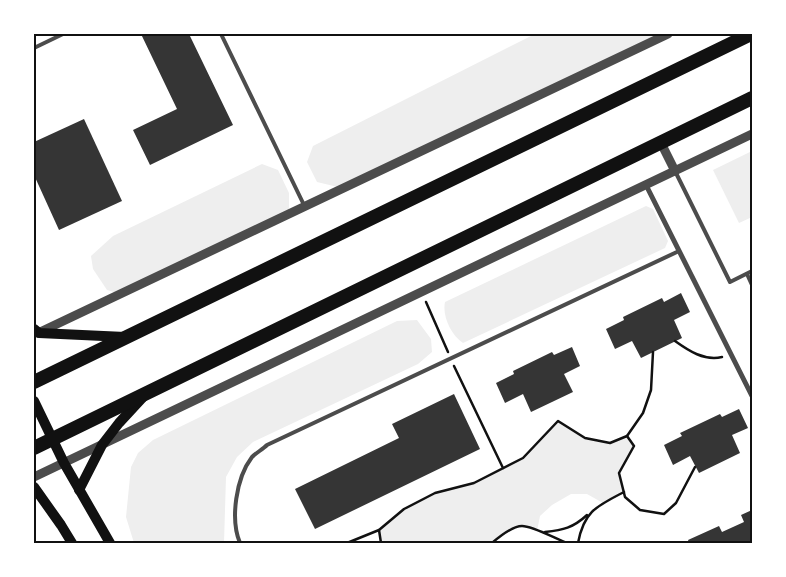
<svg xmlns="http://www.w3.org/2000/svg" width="786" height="577" font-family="Ubuntu,sans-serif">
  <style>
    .green { fill: #eee }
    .building { fill: #353535 }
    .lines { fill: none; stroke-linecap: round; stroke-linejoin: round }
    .path { stroke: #111; stroke-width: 2.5 }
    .service { stroke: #4c4c4c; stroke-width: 4 }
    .minor { stroke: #4c4c4c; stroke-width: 5 }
    .tertiary { stroke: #4c4c4c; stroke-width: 9 }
    .secondary { stroke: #111; stroke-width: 10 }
    .trunk { stroke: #111; stroke-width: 14 }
    .neatline { fill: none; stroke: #111; stroke-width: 2 }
  </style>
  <rect width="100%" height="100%" fill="#fff"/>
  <g class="green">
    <path d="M 535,34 L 668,34 L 342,188 L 317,182 L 307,162 L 313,146 Z"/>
    <path d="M 752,151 L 752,217 L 739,223 L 713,170 Z"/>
    <path d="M 262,164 L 278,170 L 289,193 L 289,214 L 121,294 L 107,290 L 93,269 L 91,256 L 113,236 Z"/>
    <path d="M 646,206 L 653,209 L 668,241 L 665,248 L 463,343 C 451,335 442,316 445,302 Z"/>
    <path d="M 417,320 L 431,339 L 432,352 L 418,364 L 253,442 L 237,457 L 226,477 L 224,543 L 134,543 L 126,517 L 131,467 L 138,453 L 153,440 L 397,321 Z"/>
    <path d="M 558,421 L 585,438 L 610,443 L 627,436 L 634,446 L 619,473 L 624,492 L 603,503 L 587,494 L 571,494 L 552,505 L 540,516 L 537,531 L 522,526 L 503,534 L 492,543 L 381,543 L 379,530 L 404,509 L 435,493 L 474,483 L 523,458 Z"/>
  </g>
  <g class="building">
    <path d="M 141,34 L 189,34 L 233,125 L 150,165 L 133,130 L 177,109 Z"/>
    <path d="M 84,119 L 122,201 L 59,230 L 34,175 L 34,142 Z"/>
    <path d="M 681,293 L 690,312 L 674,320 L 682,338 L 641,358 L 632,341 L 615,349 L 606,329 L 624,320 L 623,317 L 662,298 L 664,302 Z"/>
    <path d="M 572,347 L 580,366 L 564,374 L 573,392 L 531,412 L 523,394 L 505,403 L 496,383 L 514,374 L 513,371 L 552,352 L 554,355 Z"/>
    <path d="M 454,394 L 480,449 L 315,529 L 295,489 L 399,438 L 392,424 Z"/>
    <path d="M 739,409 L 748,428 L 732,435 L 740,453 L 699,473 L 690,456 L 673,465 L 664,445 L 682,436 L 680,433 L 720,414 L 722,417 Z"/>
    <path d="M 752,510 L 752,543 L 689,543 L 688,540 L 719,526 L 722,532 L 744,522 L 741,515 Z"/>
  </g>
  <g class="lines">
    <g class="path">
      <path d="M 426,302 L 448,352"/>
      <path d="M 675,341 C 689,351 704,361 722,357"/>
      <path d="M 454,366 L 503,468"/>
      <path d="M 627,436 L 643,413 L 651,390 L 653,352"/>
      <path d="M 379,530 L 381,543"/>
      <path d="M 545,532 C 563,530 573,528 587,515"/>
      <path d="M 347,543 L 379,530 L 404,509 L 435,493 L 474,483 L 523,458 L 558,421 L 585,438 L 610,443 L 627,436 L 634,446 L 619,473 L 625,497 L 640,510 L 664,514 L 676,503 L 695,467"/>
      <path d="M 492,543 C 499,537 513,526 522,526 C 533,526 556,539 567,543"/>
      <path d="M 578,543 C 584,511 597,506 624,492"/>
    </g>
    <g class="service">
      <path d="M 221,34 L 304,205"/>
      <path d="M 34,48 L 63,34"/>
      <path d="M 675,171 L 730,282 L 752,271"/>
      <path d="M 747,274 L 752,285"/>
      <path d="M 240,543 C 230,519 236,478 252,457 C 256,453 263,449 267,445 L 679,251"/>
    </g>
    <path class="minor" d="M 646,185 L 752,396"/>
    <g class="tertiary">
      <path d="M 661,143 L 675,171"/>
      <path d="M 38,333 L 668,34"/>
      <path d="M 34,477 L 752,134"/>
    </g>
    <g class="secondary">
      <path d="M 34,329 L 39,333 L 125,337"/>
      <path d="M 34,401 L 64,463 L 110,543"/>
      <path d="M 34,487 L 61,525 L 72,543"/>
      <path d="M 79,490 L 102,445 L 119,423 L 143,397"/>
    </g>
    <g class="trunk">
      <path d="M 34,382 L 751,34"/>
      <path d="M 34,448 L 752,98"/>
    </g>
  </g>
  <rect width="786" height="577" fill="none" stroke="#ffffff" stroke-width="70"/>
  <rect x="35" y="35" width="716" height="507" class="neatline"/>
</svg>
